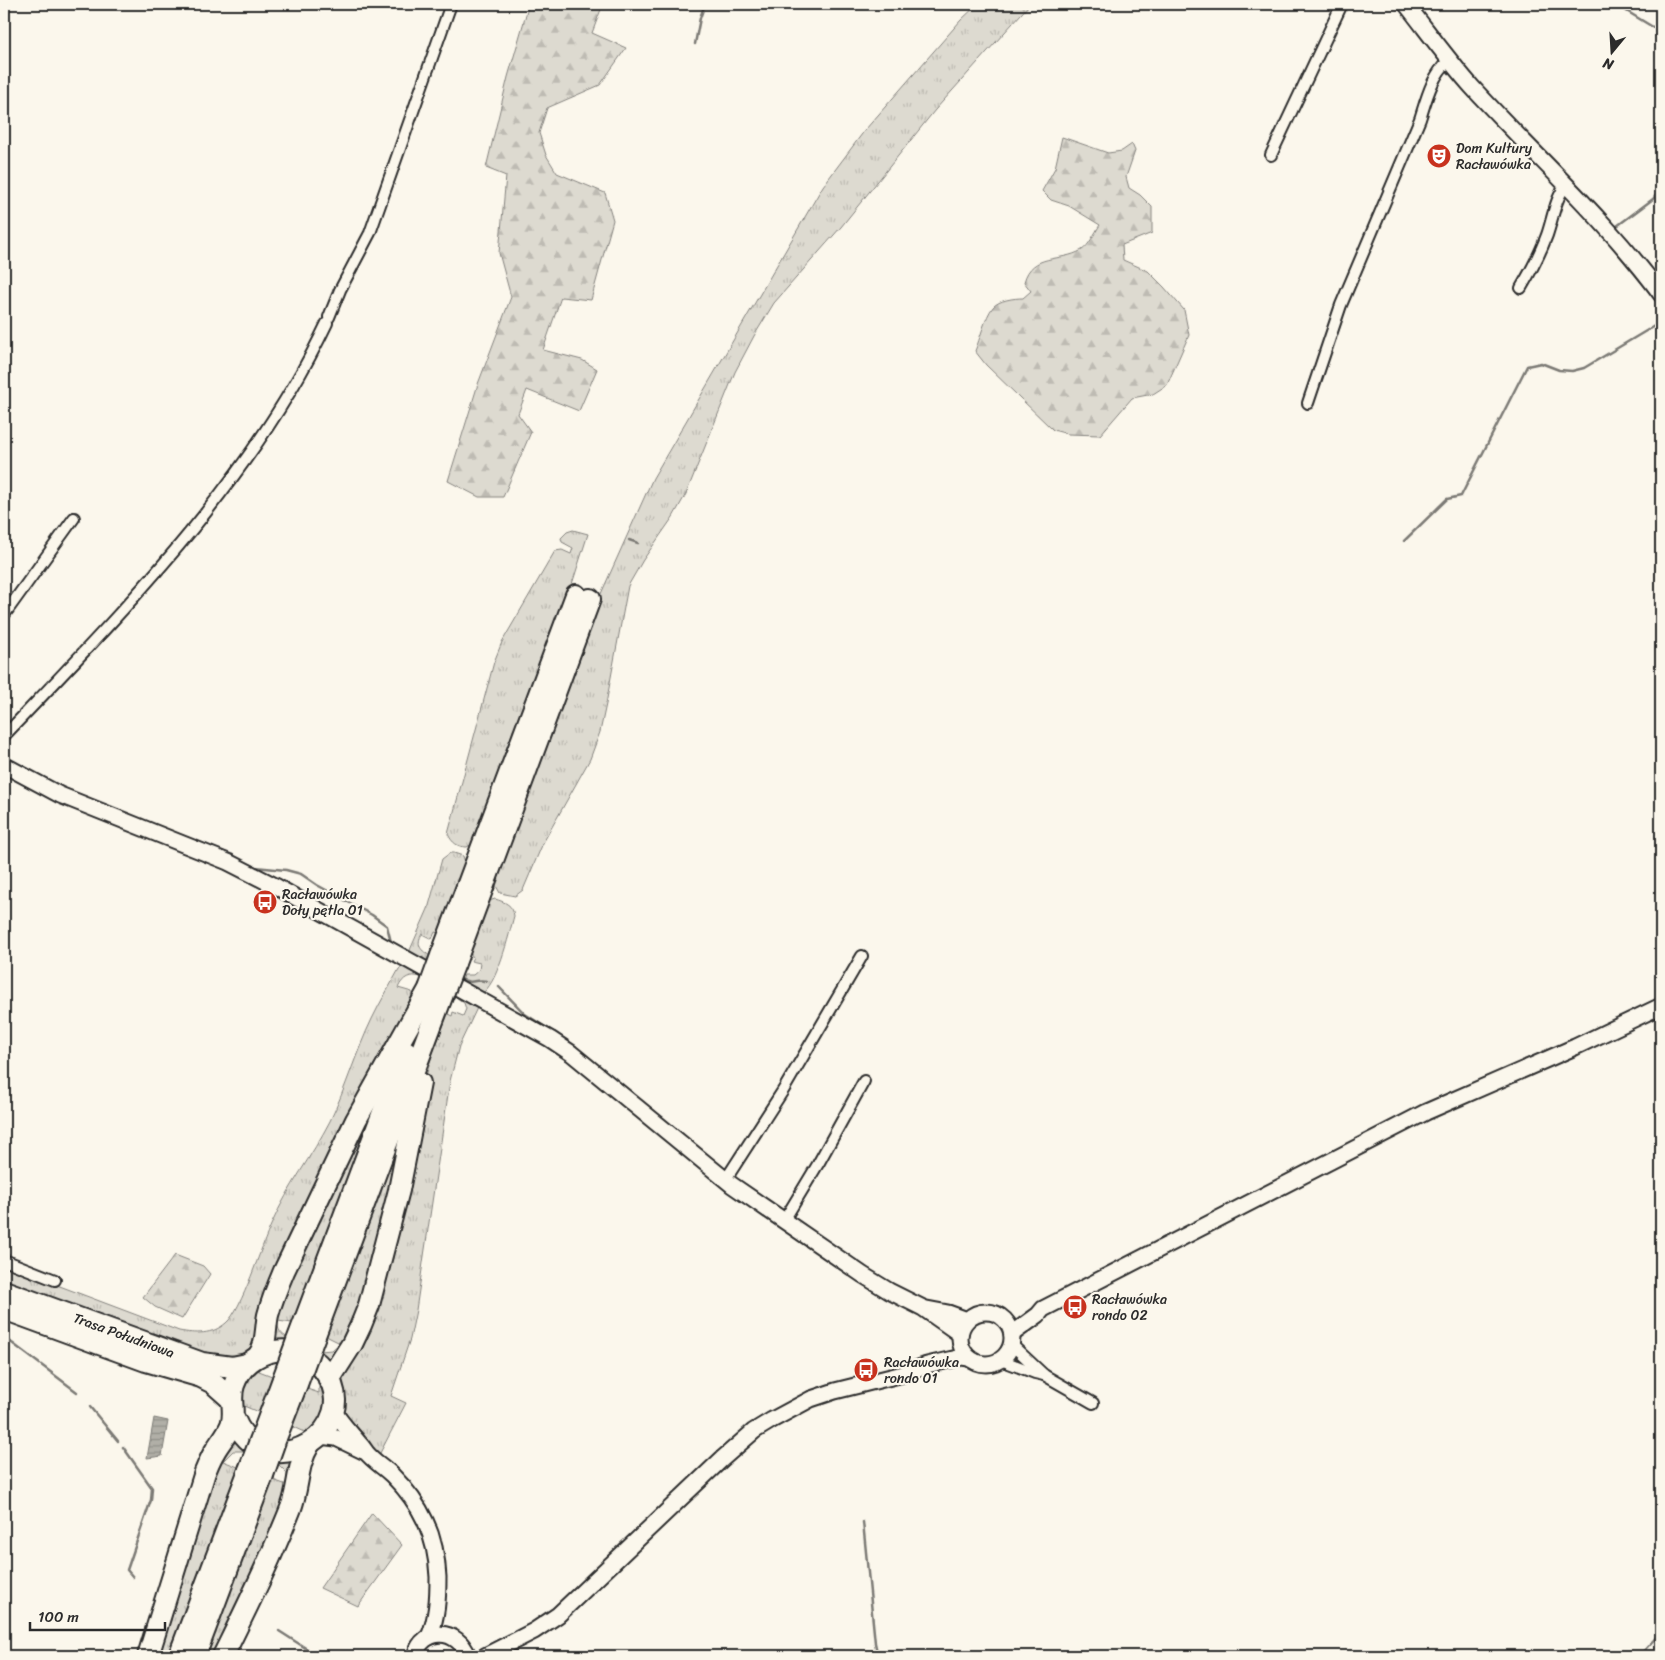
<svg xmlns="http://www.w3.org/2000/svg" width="1665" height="1660" font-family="Sriracha,sans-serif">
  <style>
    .grass { fill: url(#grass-tufts); stroke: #84827e }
    .forest { fill: url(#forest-firs); stroke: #84827e }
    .water { fill: url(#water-rules); stroke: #7b7a75 }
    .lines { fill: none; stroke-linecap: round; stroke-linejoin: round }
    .stream { stroke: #7b7a75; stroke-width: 2.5 }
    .street-casing { stroke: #2b2b2b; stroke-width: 14 }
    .secondary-casing { stroke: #2b2b2b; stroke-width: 19 }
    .highway-casing { stroke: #2b2b2b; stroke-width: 24 }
    .street { stroke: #fbf7ec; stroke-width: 10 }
    .secondary { stroke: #fbf7ec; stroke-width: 15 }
    .highway { stroke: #fbf7ec; stroke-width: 20 }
    .highway-bridge-casing { stroke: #2b2b2b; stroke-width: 24; stroke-linecap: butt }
    .highway-bridge { stroke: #fbf7ec; stroke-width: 20 }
    .labels { text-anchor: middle; stroke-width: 4.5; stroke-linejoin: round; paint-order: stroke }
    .poi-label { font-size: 14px; fill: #2b2b2b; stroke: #fbf7ec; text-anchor: start }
    .street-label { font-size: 14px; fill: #2b2b2b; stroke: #fbf7ec }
  </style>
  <defs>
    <pattern id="grass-tufts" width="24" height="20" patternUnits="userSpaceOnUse" patternTransform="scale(1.25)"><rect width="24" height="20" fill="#dddad0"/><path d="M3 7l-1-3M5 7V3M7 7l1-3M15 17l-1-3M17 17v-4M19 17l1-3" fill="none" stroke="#bebbb3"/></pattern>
    <pattern id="forest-firs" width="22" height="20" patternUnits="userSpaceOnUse" patternTransform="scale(1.25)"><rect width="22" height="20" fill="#dddad0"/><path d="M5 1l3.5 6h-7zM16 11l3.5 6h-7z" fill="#bebbb3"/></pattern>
    <pattern id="water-rules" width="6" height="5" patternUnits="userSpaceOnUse" patternTransform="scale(1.25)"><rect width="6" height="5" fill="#b1afa7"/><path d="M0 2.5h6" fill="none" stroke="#908f88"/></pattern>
  </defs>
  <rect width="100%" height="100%" fill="#fbf7ec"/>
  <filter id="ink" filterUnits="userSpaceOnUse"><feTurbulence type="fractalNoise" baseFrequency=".02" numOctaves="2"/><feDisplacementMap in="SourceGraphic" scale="10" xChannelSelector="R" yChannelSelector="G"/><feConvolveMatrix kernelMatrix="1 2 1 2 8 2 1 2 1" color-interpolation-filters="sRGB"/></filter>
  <g filter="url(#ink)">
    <g class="grass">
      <path d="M 978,4 L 1030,4 L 935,110 L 841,227 L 774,303 L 754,336 L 735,372 L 686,494 L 673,517 L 643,560 L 628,586 L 606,704 L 600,732 L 590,759 L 543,843 L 523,890 L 515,896 L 500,893 L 495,884 L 600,596 L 653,478 L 823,186 L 865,130 L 961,20 Z"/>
      <path d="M 573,530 L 588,534 L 573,581 L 472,844 L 467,847 C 458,847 452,843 448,834 L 494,662 L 502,642 L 555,551 L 562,550 L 571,554 L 573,548 L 562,542 L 561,538 L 567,532 Z"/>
      <path d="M 450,853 L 454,853 L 463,856 L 465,862 L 438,933 L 435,932 L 432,939 L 422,934 C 416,944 420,950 429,955 L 425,965 L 410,954 L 410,950 L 428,909 L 442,859 Z"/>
      <path d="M 495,899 C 505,902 513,905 514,916 C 509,934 497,986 481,994 L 461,984 L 464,975 L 473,975 L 479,970 L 480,963 L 471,961 L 473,957 L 470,953 L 489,901 Z"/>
      <path d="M 404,965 L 421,976 L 421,977 C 410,974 403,977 398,988 L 412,992 L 411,1000 L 413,1001 L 256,1342 C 248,1354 239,1357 226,1362 L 4,1286 L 4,1265 L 179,1331 C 196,1334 212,1335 226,1323 C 242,1310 261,1246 272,1223 C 288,1187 312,1156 330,1121 C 346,1088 356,1052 372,1019 C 380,1002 390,986 399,969 Z"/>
      <path d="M 457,995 L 477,1005 L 477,1008 L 459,1046 L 450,1081 L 416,1310 L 410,1339 L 391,1396 L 406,1403 L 379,1455 L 347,1423 L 340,1402 L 338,1386 L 432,1055 L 448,1014 L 452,1016 L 453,1012 L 463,1016 L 466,1009 L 464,1003 L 456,997 Z"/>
      <path d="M 386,1078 L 295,1321 L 294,1320 L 292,1323 L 278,1321 C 277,1330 281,1334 288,1338 L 286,1344 L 270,1341 L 273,1316 Z"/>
      <path d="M 408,1110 L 368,1290 L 330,1366 L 318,1355 L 320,1351 L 332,1350 L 340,1343 L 326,1336 L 327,1332 L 326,1331 Z"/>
      <path d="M 273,1358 L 281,1358 L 280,1360 C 270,1358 263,1362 259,1371 L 272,1376 L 271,1380 L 273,1381 L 261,1410 L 260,1409 L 258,1412 L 244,1406 C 240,1417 245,1424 254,1430 L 253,1434 C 230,1406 237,1370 273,1358 Z"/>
      <path d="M 313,1370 L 325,1390 L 325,1411 L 310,1436 L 303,1435 L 304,1432 L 293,1427 L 294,1423 L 292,1422 L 304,1391 L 306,1391 L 307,1389 L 319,1393 L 319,1383 L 311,1373 Z"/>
      <path d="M 234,1434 L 247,1448 L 246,1451 L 233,1451 L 223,1461 L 238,1467 L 236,1473 L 238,1474 L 169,1656 L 155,1656 L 211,1475 Z"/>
      <path d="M 295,1458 L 291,1490 L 217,1656 L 204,1656 L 268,1485 L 271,1486 L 273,1480 L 287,1485 L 287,1473 L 277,1463 L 279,1459 Z"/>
    </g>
    <g class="forest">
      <path d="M 529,4 L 603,4 L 592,33 L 626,48 L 600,85 L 547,108 L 539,133 L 546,155 L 557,173 L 605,193 L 613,220 L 591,300 L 561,297 L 543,350 L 582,360 L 597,369 L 579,411 L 527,390 L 518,414 L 531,432 L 503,497 L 479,497 L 448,481 L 478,384 L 511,297 L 499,253 L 506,176 L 486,168 L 508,77 Z"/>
      <path d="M 1062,137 L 1108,153 L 1122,151 L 1132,144 L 1135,151 L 1126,177 L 1129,188 L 1140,195 L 1152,207 L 1152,233 L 1122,245 L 1123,260 L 1148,271 L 1164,287 L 1184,310 L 1189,335 L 1167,385 L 1153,394 L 1132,398 L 1100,435 L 1068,434 L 1053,430 L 986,365 L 975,351 C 980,339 985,317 993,307 C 999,300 1014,298 1023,298 L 1031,291 L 1024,282 C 1032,252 1060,263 1082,250 C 1089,246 1095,232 1100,225 L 1069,206 L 1051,200 L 1042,191 L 1055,168 Z"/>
      <path d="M 175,1255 L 203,1266 L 210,1274 L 182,1319 L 155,1307 L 143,1297 Z"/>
      <path d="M 372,1513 L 402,1545 L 358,1606 L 320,1588 Z"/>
    </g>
    <path class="water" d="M 154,1418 L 168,1421 L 162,1456 L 147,1458 Z"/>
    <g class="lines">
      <g class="stream">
        <path d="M 1615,4 L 1661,32"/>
        <path d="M 695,44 L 700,18 L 705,4"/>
        <path d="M 1617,226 L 1653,199 L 1661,189"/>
        <path d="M 1604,236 L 1661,306"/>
        <path d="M 629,540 L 638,543"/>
        <path d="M 1404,541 L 1447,499 L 1461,496 L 1527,366 L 1541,363 L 1559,370 L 1572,371 L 1584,368 L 1661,322"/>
        <path d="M 60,787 L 73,792"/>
        <path d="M 248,864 L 255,867 L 286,870 L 301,874 L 317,885 L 372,915 L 387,926 L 391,942"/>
        <path d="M 420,958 L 431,964"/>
        <path d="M 458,978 C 475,986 473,978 487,981"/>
        <path d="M 499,987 L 525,1014 L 569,1042"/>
        <path d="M 4,1337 L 77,1392"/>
        <path d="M 90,1407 L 118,1441"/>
        <path d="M 123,1447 L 152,1488 L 151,1500 L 127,1570 L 133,1577"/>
        <path d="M 863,1522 L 875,1643 L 878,1656"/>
        <path d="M 279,1631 L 318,1656"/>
        <path d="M 1639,1656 L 1661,1632"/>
      </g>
      <defs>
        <g id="street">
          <path d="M 1271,155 L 1342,4"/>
          <path d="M 1521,288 C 1531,271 1540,254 1547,235 C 1553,218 1555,198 1567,184"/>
          <path d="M 329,317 L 340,290 L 370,233 L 451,4"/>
          <path d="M 1308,403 L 1341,305 L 1420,119 C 1427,97 1432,76 1449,60"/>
          <path d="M 4,615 L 74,518"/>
          <path d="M 4,736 C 123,611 252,481 327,323"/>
          <path d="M 726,1179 L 784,1089 L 862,956"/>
          <path d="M 783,1222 L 818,1164 L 864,1081"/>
          <path d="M 4,1260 L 55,1280"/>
          <path d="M 1012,1345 L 1044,1375 L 1093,1403"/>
          <path d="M 1001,1360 L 1035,1373 L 1044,1375"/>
        </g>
        <g id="secondary">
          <path d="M 1406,4 C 1428,32 1449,61 1472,87 C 1535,156 1605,218 1661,294"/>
          <path d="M 4,765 L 60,795 L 228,862 L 277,887 L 550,1039 L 571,1053 L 732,1185 L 863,1275 L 889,1291 L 923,1308 L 960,1334"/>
          <path d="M 927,1309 L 948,1313 L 967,1320"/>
          <circle cx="986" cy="1338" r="26"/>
          <path d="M 1012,1334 L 1038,1315 L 1043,1309 L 1426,1112 L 1575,1047 L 1661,1006"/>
          <path d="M 333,1410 C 340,1422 350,1432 359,1443 C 362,1446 364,1449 366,1452 C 373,1461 384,1467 392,1475 C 422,1505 436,1535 438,1577 C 438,1598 437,1618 429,1637"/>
          <path d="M 320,1436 L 336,1438 L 363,1451"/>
          <path d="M 415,1656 C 423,1626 458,1628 468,1656"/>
          <path d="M 485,1656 L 534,1631 L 558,1615 L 722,1459 L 754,1431 L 772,1420 L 811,1399 L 835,1391 L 903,1374 L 927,1365 L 962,1357 L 969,1358"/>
        </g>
        <g id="highway">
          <path d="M 441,956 L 576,595"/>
          <path d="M 455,963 L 590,599"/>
          <path d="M 4,1291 L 202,1363 L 232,1367 L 247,1364"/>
          <path d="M 4,1309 L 146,1361 L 201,1377 L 213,1383 L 231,1399"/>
          <path d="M 297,1341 L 406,1051"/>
          <path d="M 311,1346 L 443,994"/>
          <path d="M 258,1356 C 267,1346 265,1329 268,1315 C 272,1300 278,1285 284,1271 L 356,1120 L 429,989"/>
          <path d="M 329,1380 L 352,1344 L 361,1325 L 369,1305 L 399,1190 L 420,1083"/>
          <path d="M 263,1433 L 283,1379"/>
          <path d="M 276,1438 L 297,1384"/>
          <path d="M 148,1656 L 205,1472 C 208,1465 211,1457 215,1451 C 220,1442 227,1435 231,1425 C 236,1413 229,1399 234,1385 C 247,1347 298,1338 323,1369 C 370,1429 265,1493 234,1418"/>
          <path d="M 179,1656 L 249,1470"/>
          <path d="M 195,1656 L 263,1475"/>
          <path d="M 223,1656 C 247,1607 271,1559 291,1508 C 299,1487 297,1464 309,1445"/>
        </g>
      </defs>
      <use href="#street" class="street-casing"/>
      <use href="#secondary" class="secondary-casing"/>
      <use href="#highway" class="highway-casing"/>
      <use href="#street" class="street"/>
      <use href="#secondary" class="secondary"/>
      <use href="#highway" class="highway"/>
      <defs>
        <g id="highway-bridge">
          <path d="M 429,989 L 441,956"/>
          <path d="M 443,994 L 455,963"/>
          <path d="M 283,1379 L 297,1341"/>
          <path d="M 297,1384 L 311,1346"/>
          <path d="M 249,1470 L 263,1433"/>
          <path d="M 263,1475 L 276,1438"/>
        </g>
      </defs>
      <use href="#highway-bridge" class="highway-bridge-casing"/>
      <use href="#highway-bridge" class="highway-bridge"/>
    </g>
  </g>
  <defs>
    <symbol id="theatre-disc" viewBox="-11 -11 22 22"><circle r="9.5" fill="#c8321e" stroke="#fbf7ec"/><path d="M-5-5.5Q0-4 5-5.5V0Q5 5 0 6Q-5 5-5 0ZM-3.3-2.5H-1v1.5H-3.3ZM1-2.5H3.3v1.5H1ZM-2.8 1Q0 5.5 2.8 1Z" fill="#fff"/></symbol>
    <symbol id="bus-disc" viewBox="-11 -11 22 22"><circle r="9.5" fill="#c8321e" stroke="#fbf7ec"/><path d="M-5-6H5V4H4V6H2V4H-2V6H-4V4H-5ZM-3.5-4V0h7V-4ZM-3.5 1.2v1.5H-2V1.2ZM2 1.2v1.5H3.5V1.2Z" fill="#fff"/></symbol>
  </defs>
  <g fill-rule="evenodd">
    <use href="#theatre-disc" x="1425" y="142" width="28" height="28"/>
    <use href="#bus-disc" x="251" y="888" width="28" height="28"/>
    <use href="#bus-disc" x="1061" y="1293" width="28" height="28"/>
    <use href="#bus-disc" x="852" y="1356" width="28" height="28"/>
  </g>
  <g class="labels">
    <g class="poi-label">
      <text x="1456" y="153">Dom Kultury<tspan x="1456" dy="16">Racławówka</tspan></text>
      <text x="282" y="899">Racławówka<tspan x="282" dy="16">Doły pętla 01</tspan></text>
      <text x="1092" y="1304">Racławówka<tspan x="1092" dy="16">rondo 02</tspan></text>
      <text x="884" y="1367">Racławówka<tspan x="884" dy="16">rondo 01</tspan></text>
    </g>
    <g class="street-label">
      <text transform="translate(124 1335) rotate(20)" y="5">Trasa Południowa</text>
    </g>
  </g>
  <rect width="1665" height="1660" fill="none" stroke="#fbf7ec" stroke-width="20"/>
  <rect x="10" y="10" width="1645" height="1640" fill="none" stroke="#2b2b2b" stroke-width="2" filter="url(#ink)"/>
  <g transform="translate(1612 52) rotate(198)" stroke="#fbf7ec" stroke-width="4" paint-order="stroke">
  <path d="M0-4L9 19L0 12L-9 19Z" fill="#2b2b2b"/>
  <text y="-8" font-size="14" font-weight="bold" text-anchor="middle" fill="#2b2b2b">N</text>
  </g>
  <path d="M30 1622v8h135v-8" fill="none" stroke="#2b2b2b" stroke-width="2.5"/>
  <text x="38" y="1622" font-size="15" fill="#2b2b2b" stroke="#fbf7ec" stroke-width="4" paint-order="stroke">100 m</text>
</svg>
